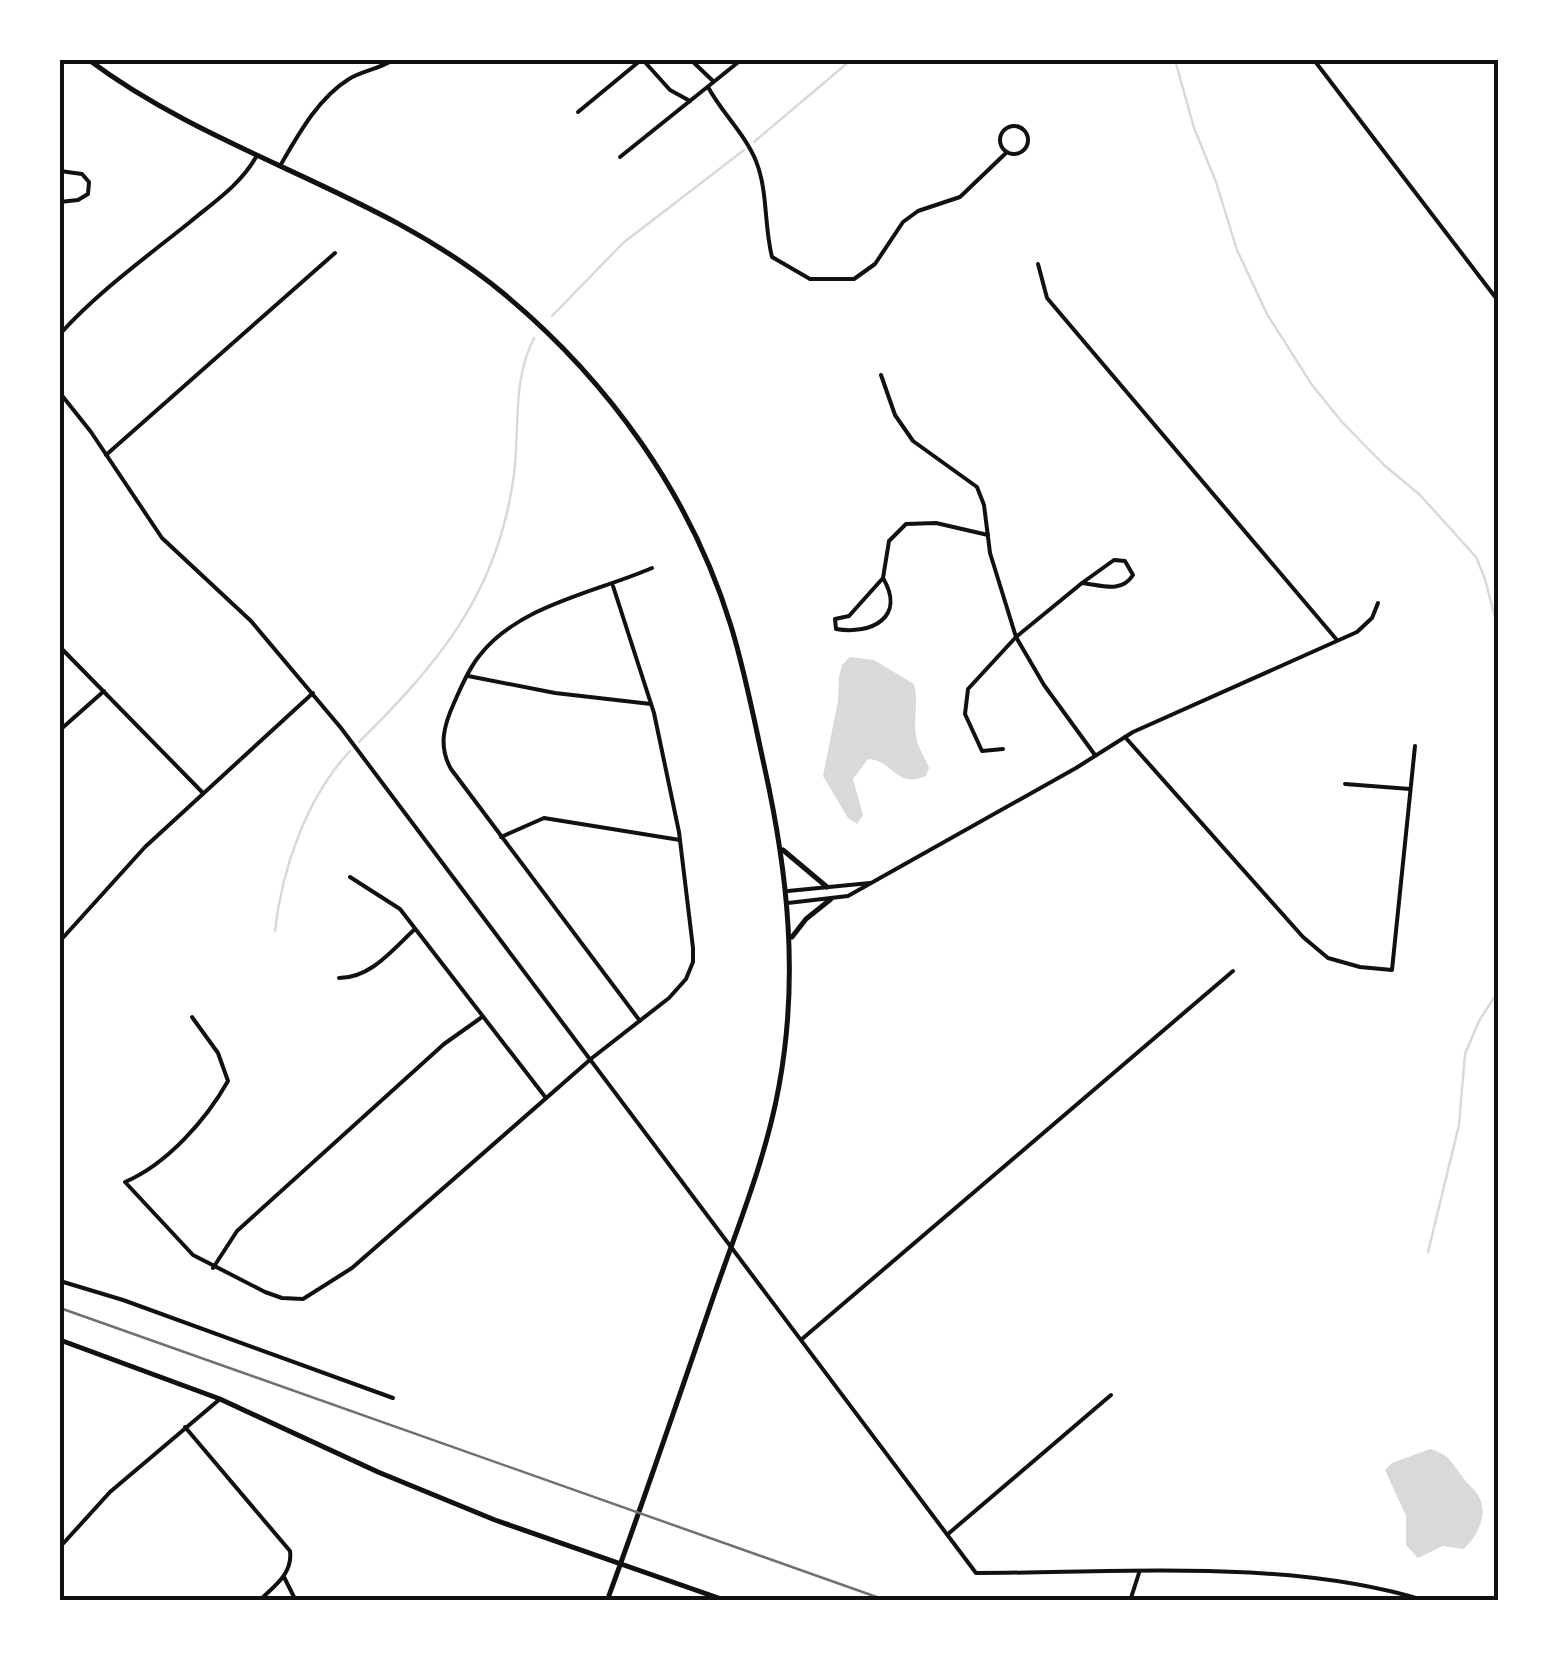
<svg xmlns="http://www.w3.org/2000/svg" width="1559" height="1661" font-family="Cabin,sans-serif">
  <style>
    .water { fill: #d9d9d9 }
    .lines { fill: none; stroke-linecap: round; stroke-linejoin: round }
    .stream { stroke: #d9d9d9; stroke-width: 2.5 }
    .minor { stroke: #111; stroke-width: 4 }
    .tertiary { stroke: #111; stroke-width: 4 }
    .primary { stroke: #111; stroke-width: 5 }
    .rail { stroke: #707070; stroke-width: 2.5 }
    .neatline { fill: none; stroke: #111; stroke-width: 4 }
  </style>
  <rect width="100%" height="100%" fill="#fff"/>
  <g class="water">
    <path d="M 850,657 L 874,660 L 914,684 C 919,702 913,718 916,736 C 917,747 925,757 929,768 L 926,776 C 896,789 893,760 868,759 L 853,779 L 863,815 L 857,824 L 848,818 L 823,776 L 838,701 L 839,677 L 842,665 Z"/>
    <path d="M 1430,1449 C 1450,1454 1453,1465 1465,1480 C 1470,1487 1477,1491 1480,1499 C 1488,1516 1476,1539 1463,1549 L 1443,1546 L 1418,1558 L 1406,1545 L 1406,1516 L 1385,1470 L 1392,1463 Z"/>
  </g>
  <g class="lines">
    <g class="stream">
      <path d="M 1175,60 L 1194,128 L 1216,182 L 1237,250 L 1267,314 L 1312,385 L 1342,422 L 1384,465 L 1420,495 L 1476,557 L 1485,579 L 1499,633"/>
      <path d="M 754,142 L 851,60"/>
      <path d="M 552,316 L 623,243 L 744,150"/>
      <path d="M 359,742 C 440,662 499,591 514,474 C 520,426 512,381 534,338"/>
      <path d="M 1499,816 L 1499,839"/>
      <path d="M 275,931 C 282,868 307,797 350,751"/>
      <path d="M 1428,1252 L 1459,1125 L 1465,1054 L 1479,1021 L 1499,990"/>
    </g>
    <g class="minor">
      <path d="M 643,60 L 670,90 L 690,101"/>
      <path d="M 691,60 L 713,81"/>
      <path d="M 1314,60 L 1499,302"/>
      <path d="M 708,87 C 722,113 745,134 756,161 C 768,191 764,226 772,257 L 810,279 L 854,279 L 875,264 L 903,222 L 918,211 L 960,197 L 1007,152"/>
      <path d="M 578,112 L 641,60"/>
      <circle cx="1014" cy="140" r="14"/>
      <path d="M 620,157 L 741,60"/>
      <path d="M 280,166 C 298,135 318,98 349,79 C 362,71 379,69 393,60"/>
      <path d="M 60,171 L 82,174 L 89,182 L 88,194 L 78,200 L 60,202"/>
      <path d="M 1038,264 L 1047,298 L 1337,640"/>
      <path d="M 60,334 C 98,292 145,258 190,222 C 214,202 241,184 256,157"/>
      <path d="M 881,375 L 895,415 L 913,441 L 977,487 L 984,505 L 990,553 L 1016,637 L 1044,685 L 1095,755"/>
      <path d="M 60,393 L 91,432 L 162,538 L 251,621 L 341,728 L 976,1573 C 1119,1573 1289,1558 1426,1601"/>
      <path d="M 106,455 L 335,253"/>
      <path d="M 1114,560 L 1125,561 L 1133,575 C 1121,594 1101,585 1082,583 Z"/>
      <path d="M 883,578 C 906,617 872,635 836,629 L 835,619 L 849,616 Z"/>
      <path d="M 883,578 L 889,541 L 906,524 L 936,523 L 988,535"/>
      <path d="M 60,647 L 203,793"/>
      <path d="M 468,676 L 555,693 L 651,704"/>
      <path d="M 60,730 L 104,691"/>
      <path d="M 1125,737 L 1303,937 L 1328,958 L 1360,967 L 1392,970 L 1415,746"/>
      <path d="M 1003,749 L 982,751 L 965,714 L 968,689 L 1016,637 L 1082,583"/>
      <path d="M 1345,784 L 1410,789"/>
      <path d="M 501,837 L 544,818 L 680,840"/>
      <path d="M 350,877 L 400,909 L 546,1098"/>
      <path d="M 788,891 L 870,883"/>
      <path d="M 788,903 L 848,896 L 1076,768 L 1133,732 L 1357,632 L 1372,618 L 1378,603"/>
      <path d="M 60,941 L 145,847 L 313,693"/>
      <path d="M 339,978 C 371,978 392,950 415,929"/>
      <path d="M 192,1017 L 218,1053 L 228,1081 C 206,1120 167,1164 125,1182 L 193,1255 L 265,1292 L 282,1298 L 303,1299 L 352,1268 L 592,1058 L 669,998 L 686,979 L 693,962 L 693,948 L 679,832 L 654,713 L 613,586"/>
      <path d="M 640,1021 L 451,769 C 438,746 444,725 454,703 C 461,687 469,668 480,655 C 519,605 597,592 652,568"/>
      <path d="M 213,1268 L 237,1231 L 444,1044 L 482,1017"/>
      <path d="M 60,1281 L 123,1300 L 393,1398"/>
      <path d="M 802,1339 L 1233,971"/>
      <path d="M 185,1427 L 290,1551 C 293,1574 274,1586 259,1601"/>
      <path d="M 948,1534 L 1111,1395"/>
      <path d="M 284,1577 L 296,1601"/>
      <path d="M 1130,1601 L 1139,1573"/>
    </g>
    <path class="tertiary" d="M 60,1547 L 110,1492 L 220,1399"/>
    <g class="primary">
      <path d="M 89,60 C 217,156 380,191 503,293 C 608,380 691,495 731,626 C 745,672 754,719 764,765 C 788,873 799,977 779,1086 C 766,1158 738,1226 714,1295 C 679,1397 644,1500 607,1601"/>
      <path d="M 783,850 L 827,887"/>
      <path d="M 792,937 L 806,919 L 831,899"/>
      <path d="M 60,1340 L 220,1399 L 378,1472 L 495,1520 L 727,1601"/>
    </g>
    <path class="rail" d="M 60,1308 L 888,1601"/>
  </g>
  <rect width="1559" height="1661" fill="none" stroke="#ffffff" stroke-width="125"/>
  <rect x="62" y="62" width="1434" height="1536" class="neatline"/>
</svg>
